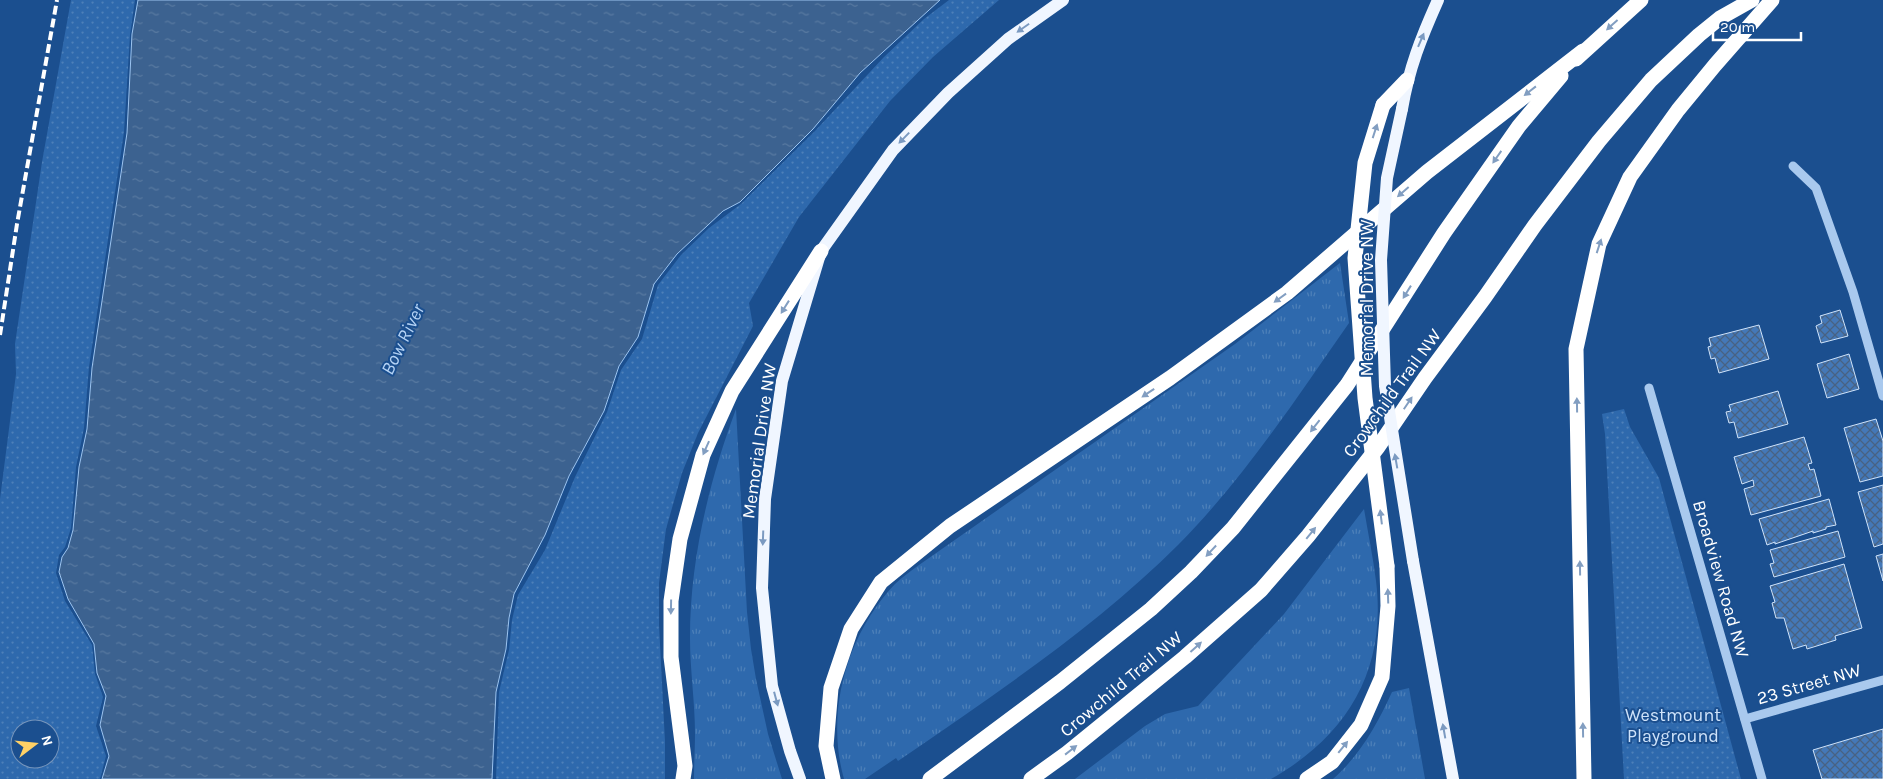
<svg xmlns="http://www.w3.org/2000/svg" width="1883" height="779" font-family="Karla,sans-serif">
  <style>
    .grass { fill: url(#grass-tufts) }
    .park { fill: url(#park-dots); fill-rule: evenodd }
    .water { fill: url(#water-ripples); stroke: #9cc4f0 }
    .building { fill: url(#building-cross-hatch); stroke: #cfe3fa }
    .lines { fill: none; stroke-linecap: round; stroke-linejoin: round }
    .minor { stroke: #a9c9ee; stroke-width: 9 }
    .major { stroke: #f0f6ff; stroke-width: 12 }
    .highway { stroke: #fff; stroke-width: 15 }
    .rail { stroke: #fff; stroke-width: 4; stroke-dasharray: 9 4; stroke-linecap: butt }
    .major-bridge { stroke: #f0f6ff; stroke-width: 12 }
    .highway-bridge { stroke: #fff; stroke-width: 15 }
    .oneway { fill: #829ec1 }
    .oneway2 { fill: #7b9ac1 }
    .labels { text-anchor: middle; stroke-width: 4; stroke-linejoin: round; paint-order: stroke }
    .street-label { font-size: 18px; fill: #fff; stroke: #1b4f8f }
    .park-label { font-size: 18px; fill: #cfe3fa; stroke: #1b4f8f }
    .water-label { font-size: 19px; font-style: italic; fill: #b5d3f5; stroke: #1b4f8f }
  </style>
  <defs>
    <pattern id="grass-tufts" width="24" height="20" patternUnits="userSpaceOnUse" patternTransform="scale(1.25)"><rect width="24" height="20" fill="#2e69ad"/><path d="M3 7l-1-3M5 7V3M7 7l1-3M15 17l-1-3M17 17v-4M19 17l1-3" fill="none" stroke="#4d80b9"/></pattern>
    <pattern id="park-dots" width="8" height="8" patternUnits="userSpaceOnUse" patternTransform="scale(1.25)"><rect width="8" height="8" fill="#2e69ad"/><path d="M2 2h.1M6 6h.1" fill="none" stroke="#4d80b9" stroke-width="1.8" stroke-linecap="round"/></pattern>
    <pattern id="water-ripples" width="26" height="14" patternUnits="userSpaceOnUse" patternTransform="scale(1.25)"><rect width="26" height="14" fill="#3c6290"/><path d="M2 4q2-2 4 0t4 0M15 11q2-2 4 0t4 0" fill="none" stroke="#597aa1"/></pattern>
    <pattern id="building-cross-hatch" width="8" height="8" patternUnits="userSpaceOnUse" patternTransform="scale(1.25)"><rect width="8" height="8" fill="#4478b7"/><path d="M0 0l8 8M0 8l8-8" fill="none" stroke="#486282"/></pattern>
  </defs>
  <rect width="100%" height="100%" fill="#1b4f8f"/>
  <g class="grass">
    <path d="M 1340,263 L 1349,323 C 1296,399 1244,478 1179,544 C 1095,628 995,694 898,761 L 896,758 L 865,779 L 844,779 C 825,712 847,634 895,584 C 902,577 911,571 919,565 L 1235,344 Z"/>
    <path d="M 736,409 L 747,612 L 751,649 L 756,679 L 768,734 L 782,779 L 694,779 C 694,764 695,749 695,733 C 695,702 690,670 690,638 C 690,559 709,482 736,409 Z"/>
    <path d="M 1364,509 C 1368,533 1373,557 1376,581 C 1387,670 1347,736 1271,779 L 1075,779 L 1145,726 L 1165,714 L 1198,706 L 1284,614 Z"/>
    <path d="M 1409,688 L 1425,779 L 1333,779 C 1360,755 1377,725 1392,692 Z"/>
  </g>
  <g class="park">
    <path d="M 71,0 L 135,0 L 130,35 L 124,132 L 89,367 L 84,428 L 76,467 L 71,528 L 65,547 L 59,555 L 56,573 L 65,601 L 92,645 L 95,674 L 103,697 L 96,726 L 106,756 L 100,779 L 0,779 L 0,499 L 16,374 L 15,344 L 42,162 ZM 20,729 L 50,729 L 50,759 L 20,759 Z"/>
    <path d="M 949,0 L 999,0 L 933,57 L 890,101 L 799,217 L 749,303 L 753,326 L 698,433 L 682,473 L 666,529 L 659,583 L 659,625 L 665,742 L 665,779 L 496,779 L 499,692 L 509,650 L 512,620 L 518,595 L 545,550 L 575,477 L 607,412 L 621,370 L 642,339 L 658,285 L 681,255 L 709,228 L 741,204 L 815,131 L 884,57 L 924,19 Z"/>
    <path d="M 1624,409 L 1630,427 L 1659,478 L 1741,779 L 1624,779 L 1605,434 L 1602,414 Z"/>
  </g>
  <path class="water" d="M 138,0 L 940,0 L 860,73 L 813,129 L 740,202 L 723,211 L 677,254 L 654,284 L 638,337 L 619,366 L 604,411 L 569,476 L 545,535 L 514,594 L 509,618 L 506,649 L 496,692 L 492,779 L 102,779 L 109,756 L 100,725 L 106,696 L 97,673 L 94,644 L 68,599 L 59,572 L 62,557 L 68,548 L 73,530 L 79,467 L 87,429 L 92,368 L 127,133 L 132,34 Z"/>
  <g class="building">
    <path d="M 1840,310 L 1848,336 L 1821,343 L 1816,326 L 1822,323 L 1820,316 Z"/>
    <path d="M 1759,325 L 1769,359 L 1719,373 L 1715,358 L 1711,359 L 1708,347 L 1711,346 L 1709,338 Z"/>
    <path d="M 1849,354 L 1859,389 L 1827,398 L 1817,364 Z"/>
    <path d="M 1778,391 L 1788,424 L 1738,438 L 1734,422 L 1729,423 L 1726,412 L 1731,411 L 1729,405 Z"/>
    <path d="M 1876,419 L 1883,441 L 1883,476 L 1860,482 L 1844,428 Z"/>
    <path d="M 1804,437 L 1812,463 L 1808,464 L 1810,470 L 1814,469 L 1821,496 L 1751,515 L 1744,489 L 1754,486 L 1753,480 L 1742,484 L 1734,457 Z"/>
    <path d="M 1883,485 L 1883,544 L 1874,547 L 1858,492 Z"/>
    <path d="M 1829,499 L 1836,525 L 1826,527 L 1826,529 L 1813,533 L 1813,531 L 1775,544 L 1775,542 L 1767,545 L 1759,519 Z"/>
    <path d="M 1838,531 L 1845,557 L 1774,577 L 1770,564 L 1774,563 L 1770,550 Z"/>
    <path d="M 1883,554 L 1883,581 L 1876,556 Z"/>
    <path d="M 1844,564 L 1862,628 L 1835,636 L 1836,640 L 1807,649 L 1806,645 L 1793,649 L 1784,618 L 1776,618 L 1772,603 L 1775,602 L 1770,586 Z"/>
    <path d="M 1883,729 L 1883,779 L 1822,779 L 1813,750 Z"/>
  </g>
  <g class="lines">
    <g class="minor">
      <path d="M 1793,166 L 1816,188 L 1853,292 L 1883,396"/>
      <path d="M 1649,388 L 1762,779"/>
      <path d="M 1745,719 L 1883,680"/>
    </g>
    <g class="major">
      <path d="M 1402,109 C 1409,68 1421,38 1438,0"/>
      <path d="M 1413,561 L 1453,779"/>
      <path d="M 800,779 L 790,751 L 772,686 L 762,588 L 765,499 L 782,381 L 821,251 L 893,150 L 948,93 L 1008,39 L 1063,0"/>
    </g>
    <g class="highway">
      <path d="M 1576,59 L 1641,0"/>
      <path d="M 1383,105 L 1407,80"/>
      <path d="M 683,779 L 685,766 L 671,657 L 671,601 L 680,539 L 703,455 L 732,391 L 821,251"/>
      <path d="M 833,779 L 826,746 L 831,688 L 851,629 L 881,582 L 950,526 L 1170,378 L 1287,293 L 1427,172 L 1583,51"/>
      <path d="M 930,779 L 1060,682 L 1151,609 L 1191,572 L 1233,528 L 1347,385 L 1444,233 L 1519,126 L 1561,76"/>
      <path d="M 1031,779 L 1067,753 L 1185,657 L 1261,590 L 1308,536 L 1378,447 L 1425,378 L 1485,297 L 1535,225 L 1599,141 L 1651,80 L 1699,35 L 1720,18 L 1752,0"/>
      <path d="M 1307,779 L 1332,762 L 1361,725 L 1382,677 L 1388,606 L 1387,566"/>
      <path d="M 1584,779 L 1576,349 L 1599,244 L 1630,177 L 1678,110 L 1715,65 L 1772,0"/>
    </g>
    <path class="rail" d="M 0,335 L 17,224 L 57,0"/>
    <path class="major-bridge" d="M 1402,109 L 1387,178 L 1381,260 L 1385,386 L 1413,561"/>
    <path class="highway-bridge" d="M 1383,105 L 1365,163 L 1355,258 L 1365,398 L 1387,566"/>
  </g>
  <defs><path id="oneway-solid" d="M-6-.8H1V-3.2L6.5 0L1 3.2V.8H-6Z" transform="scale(1.25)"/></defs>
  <g class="oneway">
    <use href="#oneway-solid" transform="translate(1612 25) rotate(138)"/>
    <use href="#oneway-solid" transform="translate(1530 91) rotate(142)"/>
    <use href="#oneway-solid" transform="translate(1375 131) rotate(-72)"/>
    <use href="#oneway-solid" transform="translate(1497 157) rotate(125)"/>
    <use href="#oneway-solid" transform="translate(1403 192) rotate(139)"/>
    <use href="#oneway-solid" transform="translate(1599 246) rotate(-72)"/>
    <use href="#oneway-solid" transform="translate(1407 292) rotate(122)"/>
    <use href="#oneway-solid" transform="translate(1280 298) rotate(144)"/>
    <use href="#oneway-solid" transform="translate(785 307) rotate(122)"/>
    <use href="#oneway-solid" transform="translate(1148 393) rotate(146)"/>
    <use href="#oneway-solid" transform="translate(1408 403) rotate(-56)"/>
    <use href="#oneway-solid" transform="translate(1577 405) rotate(-91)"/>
    <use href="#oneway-solid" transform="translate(1315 426) rotate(128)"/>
    <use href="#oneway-solid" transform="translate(706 448) rotate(114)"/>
    <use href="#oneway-solid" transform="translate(1381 517) rotate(-97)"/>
    <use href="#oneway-solid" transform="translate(1311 533) rotate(-51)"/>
    <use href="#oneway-solid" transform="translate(1211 551) rotate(133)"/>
    <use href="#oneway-solid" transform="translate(1580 568) rotate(-91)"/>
    <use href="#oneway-solid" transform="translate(1388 596) rotate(-92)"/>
    <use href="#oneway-solid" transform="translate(671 607) rotate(91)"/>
    <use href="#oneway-solid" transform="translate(1196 647) rotate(-42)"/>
    <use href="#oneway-solid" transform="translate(1583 730) rotate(-91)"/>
    <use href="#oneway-solid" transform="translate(1343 747) rotate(-51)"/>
    <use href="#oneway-solid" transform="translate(1071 750) rotate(-38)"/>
  </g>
  <g class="oneway2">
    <use href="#oneway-solid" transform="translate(1023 28) rotate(145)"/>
    <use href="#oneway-solid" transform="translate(1421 40) rotate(-67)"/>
    <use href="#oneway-solid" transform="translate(904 138) rotate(134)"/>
    <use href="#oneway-solid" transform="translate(1396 461) rotate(-100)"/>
    <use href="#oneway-solid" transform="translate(763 538) rotate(92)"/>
    <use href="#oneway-solid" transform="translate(776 699) rotate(75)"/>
    <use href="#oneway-solid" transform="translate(1444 731) rotate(-100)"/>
  </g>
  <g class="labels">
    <g class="street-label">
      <text transform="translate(1367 298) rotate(-90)" y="6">Memorial Drive NW</text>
      <text transform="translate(1392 393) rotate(-54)" y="6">Crowchild Trail NW</text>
      <text transform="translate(759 441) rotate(-82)" y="6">Memorial Drive NW</text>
      <text transform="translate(1721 579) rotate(74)" y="6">Broadview Road NW</text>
      <text transform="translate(1121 684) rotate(-40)" y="6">Crowchild Trail NW</text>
      <text transform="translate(1809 684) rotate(-16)" y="6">23 Street NW</text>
    </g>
    <g class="park-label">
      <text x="1673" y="721">Westmount<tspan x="1673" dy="21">Playground</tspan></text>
    </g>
    <g class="water-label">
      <text transform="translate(402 339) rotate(-64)" y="7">Bow River</text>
    </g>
  </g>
  <g transform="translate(35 744) rotate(74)"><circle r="24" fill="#1b4f8f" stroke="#7695bc"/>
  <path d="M0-4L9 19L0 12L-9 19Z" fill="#ffd166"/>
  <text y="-8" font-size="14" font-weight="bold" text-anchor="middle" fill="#ffffff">N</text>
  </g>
  <path d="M1713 32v8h88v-8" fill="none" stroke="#ffffff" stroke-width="2.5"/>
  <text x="1720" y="32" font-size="15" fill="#ffffff" stroke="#1b4f8f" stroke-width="4" paint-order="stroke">20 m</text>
</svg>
